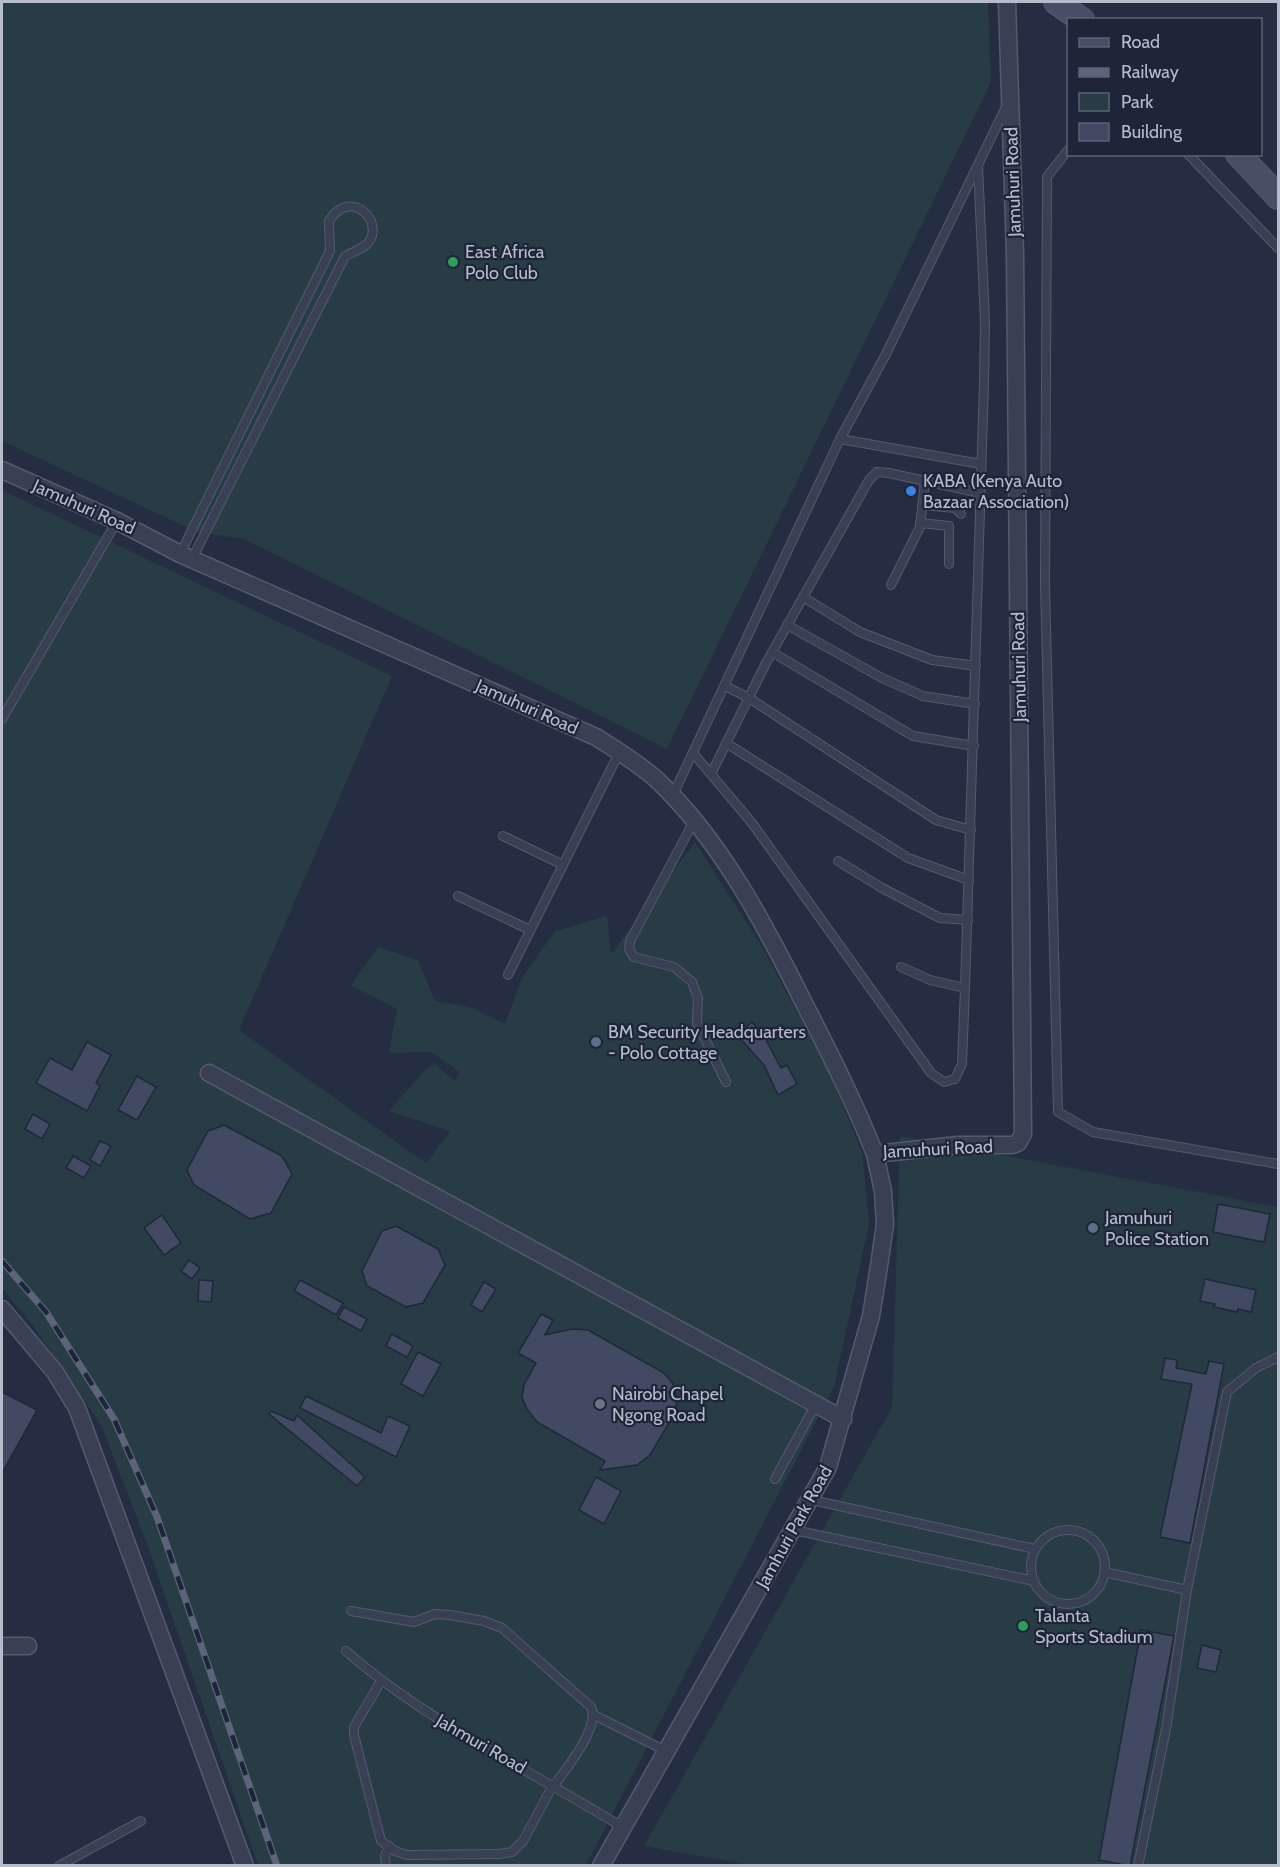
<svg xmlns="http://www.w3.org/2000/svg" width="1280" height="1867" font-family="Cabin,sans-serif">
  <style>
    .green { fill: #273c44 }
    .building { fill: #424a63; stroke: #20273a; stroke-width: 1.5 }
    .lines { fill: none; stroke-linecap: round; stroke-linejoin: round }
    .lane-casing { stroke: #555b6d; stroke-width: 10 }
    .street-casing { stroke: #555b6d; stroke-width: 19 }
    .secondary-casing { stroke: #555b6d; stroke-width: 26 }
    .lane { stroke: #3a4053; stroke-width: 8 }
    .street { stroke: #3a4053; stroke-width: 16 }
    .secondary { stroke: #484e66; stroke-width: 24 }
    .rail-casing { stroke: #5c637a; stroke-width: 7 }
    .rail { stroke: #1e2538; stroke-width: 4.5; stroke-dasharray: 14; stroke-linecap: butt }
    .leisure-dot { fill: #2e9e5b; stroke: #1e2538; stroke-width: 2 }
    .shop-dot { fill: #3f7fe0; stroke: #1e2538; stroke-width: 2 }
    .service-dot { fill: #5c6f8a; stroke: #1e2538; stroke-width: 2 }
    .worship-dot { fill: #6b7280; stroke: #1e2538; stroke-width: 2 }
    .labels { text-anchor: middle; stroke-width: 4.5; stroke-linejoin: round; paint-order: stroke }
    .street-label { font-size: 18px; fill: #b7bccd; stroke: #1e2538 }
    .poi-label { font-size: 18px; fill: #b7bccd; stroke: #1e2538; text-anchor: start }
  </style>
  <rect width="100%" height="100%" fill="#252d43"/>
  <g class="green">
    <path d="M 2,2 L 988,2 L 991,82 L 667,749 L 244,539 L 197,532 L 2,441 Z"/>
    <path d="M 2,490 L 392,676 L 239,1030 L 426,1163 L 450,1131 L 389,1111 L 423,1072 L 434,1063 L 455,1081 L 460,1072 L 431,1052 L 389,1053 L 397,1009 L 351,985 L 378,947 L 418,960 L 435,1001 L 472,1008 L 505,1024 L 522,978 L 555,931 L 607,916 L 611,954 L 695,842 L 761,945 L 828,1070 L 862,1152 L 869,1224 L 834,1387 L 586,1865 L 258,1865 L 148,1547 L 102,1427 L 35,1328 L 2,1288 Z"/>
    <path d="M 900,1136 L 1278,1207 L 1278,1865 L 757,1866 L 644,1846 L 892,1407 Z"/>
  </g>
  <g class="building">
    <path d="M 752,1022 L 764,1036 L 781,1068 L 787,1065 L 797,1084 L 778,1095 L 764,1065 L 737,1035 Z"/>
    <path d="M 87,1042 L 111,1055 L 96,1083 L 100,1086 L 87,1111 L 36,1083 L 50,1058 L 72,1070 Z"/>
    <path d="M 137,1076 L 156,1087 L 137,1120 L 118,1110 Z"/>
    <path d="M 33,1114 L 50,1124 L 42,1139 L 25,1129 Z"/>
    <path d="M 224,1125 L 282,1156 L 292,1174 L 271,1213 L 250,1219 L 194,1185 L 187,1170 L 208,1131 Z"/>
    <path d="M 100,1141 L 111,1146 L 100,1166 L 90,1160 Z"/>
    <path d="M 73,1156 L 91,1166 L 84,1178 L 66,1168 Z"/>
    <path d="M 1218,1204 L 1270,1214 L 1264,1242 L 1213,1232 Z"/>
    <path d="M 162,1215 L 181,1243 L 164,1255 L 144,1228 Z"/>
    <path d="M 396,1226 L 438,1249 L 445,1265 L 423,1303 L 406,1307 L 367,1286 L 362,1271 L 382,1231 Z"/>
    <path d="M 189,1260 L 200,1268 L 192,1279 L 181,1271 Z"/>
    <path d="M 1205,1279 L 1256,1290 L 1251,1312 L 1238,1309 L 1237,1312 L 1214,1307 L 1215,1304 L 1200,1301 Z"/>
    <path d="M 199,1280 L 213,1281 L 211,1302 L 198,1301 Z"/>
    <path d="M 300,1280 L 343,1303 L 336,1315 L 294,1291 Z"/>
    <path d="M 484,1282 L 496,1289 L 482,1312 L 471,1305 Z"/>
    <path d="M 344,1307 L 367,1319 L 361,1331 L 338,1318 Z"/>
    <path d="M 541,1314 L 553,1320 L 545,1335 L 572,1329 L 588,1330 L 664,1373 L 673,1384 L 677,1398 L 675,1413 L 650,1455 L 637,1465 L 600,1470 L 605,1461 L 537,1422 L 527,1409 L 522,1397 L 524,1385 L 536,1363 L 518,1353 Z"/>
    <path d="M 392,1334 L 413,1346 L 407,1357 L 386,1346 Z"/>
    <path d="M 418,1352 L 441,1364 L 423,1396 L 401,1384 Z"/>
    <path d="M 1165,1358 L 1177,1360 L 1176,1368 L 1206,1374 L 1209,1361 L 1224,1364 L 1190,1543 L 1160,1537 L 1192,1384 L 1161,1379 Z"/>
    <path d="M 2,1392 L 37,1410 L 2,1473 Z"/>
    <path d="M 306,1396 L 381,1433 L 388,1416 L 410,1426 L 396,1457 L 300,1408 Z"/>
    <path d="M 271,1411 L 294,1421 L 297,1415 L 365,1477 L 357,1486 L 269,1414 Z"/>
    <path d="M 596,1477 L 621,1491 L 604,1524 L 579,1510 Z"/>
    <path d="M 1141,1630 L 1174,1636 L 1130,1866 L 1099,1860 Z"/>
    <path d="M 1202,1645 L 1221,1650 L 1216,1672 L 1197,1668 Z"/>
  </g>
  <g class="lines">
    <defs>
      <g id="lane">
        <path d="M 1068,150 L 1047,177 L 1045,584 L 1058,1112 L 1093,1132 L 1278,1164"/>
        <path d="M 1188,154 L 1278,248"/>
        <path d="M 840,439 L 981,464"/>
        <path d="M 922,505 L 955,508 L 961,514"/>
        <path d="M 920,523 L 949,526 L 949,564"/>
        <path d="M 180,554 L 330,251 L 329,221 C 351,185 388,225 366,245 C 360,249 352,253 345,256 L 192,559"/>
        <path d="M 891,585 L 920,527 L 925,481"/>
        <path d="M 803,597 L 860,632 L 932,660 L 976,666"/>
        <path d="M 787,625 L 882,678 L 923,696 L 975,704"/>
        <path d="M 772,652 L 913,736 L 974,746"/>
        <path d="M 725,686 L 749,698 L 936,820 L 971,830"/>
        <path d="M 2,719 L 117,521"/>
        <path d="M 726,743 L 908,858 L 969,880"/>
        <path d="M 693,753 L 752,823 L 931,1073 L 944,1082 L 955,1079 L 962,1064 L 965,988 L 984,383 L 985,321 L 978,165"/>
        <path d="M 711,774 L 766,663 L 869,480 L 877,472 L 889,473 L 980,493"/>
        <path d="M 672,797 L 840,439 L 886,354 L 1006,107"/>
        <path d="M 694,821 L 630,941 L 629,949 L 634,957 L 674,967 L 692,982 L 698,998 L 697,1023 L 726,1082"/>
        <path d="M 503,836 L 563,865"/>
        <path d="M 838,861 L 882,888 L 940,918 L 968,920"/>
        <path d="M 458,896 L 530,930"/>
        <path d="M 901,967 L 930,980 L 965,988"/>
        <path d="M 508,975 L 619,753"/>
        <path d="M 775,1479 L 816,1404"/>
        <path d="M 812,1500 L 1035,1549"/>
        <path d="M 794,1530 L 1034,1581"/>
        <circle cx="1068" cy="1567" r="37"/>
        <path d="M 1104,1572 L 1187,1590"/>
        <path d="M 351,1611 L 414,1622 L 435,1614 L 450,1615 L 484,1621 L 502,1628 L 591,1707 C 600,1728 567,1767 554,1786"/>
        <path d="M 346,1651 C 428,1723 530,1770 622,1827"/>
        <path d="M 381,1681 L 354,1727 L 354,1735 L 381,1841 L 395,1851 L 407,1855 L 499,1854 L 512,1852 L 523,1841 L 553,1785"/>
        <path d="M 594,1715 L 666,1751"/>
        <path d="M 59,1866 L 141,1821"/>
        <path d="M 386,1866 L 385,1856 L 389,1846"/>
        <path d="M 1138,1866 L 1166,1729 L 1187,1590 L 1227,1392 L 1256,1368 L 1278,1357"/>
      </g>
      <g id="street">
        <path d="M 2,470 L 117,521 L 180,554 L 596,737 C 616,750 638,763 656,779 C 720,839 764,923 803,1001 C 829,1052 854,1101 875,1154 L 958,1145 L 1012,1145 L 1018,1143 L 1023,1134 L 1015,253 L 1007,2"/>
        <path d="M 209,1073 L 843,1419"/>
        <path d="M 2,1309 L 55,1372 L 77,1408 L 245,1866"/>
        <path d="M 2,1646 L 28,1646"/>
        <path d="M 601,1866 L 828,1467 L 871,1316 L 879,1266 L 885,1224 L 883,1191 L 875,1154"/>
      </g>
      <g id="secondary">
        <path d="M 1056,2 L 1082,20"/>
        <path d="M 1238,154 L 1278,197"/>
      </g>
    </defs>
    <use href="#lane" class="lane-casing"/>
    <use href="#street" class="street-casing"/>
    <use href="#secondary" class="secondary-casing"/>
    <use href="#lane" class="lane"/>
    <use href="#street" class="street"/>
    <use href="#secondary" class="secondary"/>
    <defs>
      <path id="rail" d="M 2,1261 L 46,1312 L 114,1419 L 157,1517 L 277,1866"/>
    </defs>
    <use href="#rail" class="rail-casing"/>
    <use href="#rail" class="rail"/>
  </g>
  <g class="leisure-dot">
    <circle cx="453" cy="262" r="6"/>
    <circle cx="1023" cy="1626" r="6"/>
  </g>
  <circle class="shop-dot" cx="911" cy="491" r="6"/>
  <g class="service-dot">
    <circle cx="596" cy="1042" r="6"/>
    <circle cx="1093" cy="1228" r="6"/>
  </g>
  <circle class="worship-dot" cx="600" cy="1404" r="6"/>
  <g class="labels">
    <g class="street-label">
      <text transform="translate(1013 182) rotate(-92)" y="6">Jamuhuri Road</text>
      <text transform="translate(84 507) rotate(24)" y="6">Jamuhuri Road</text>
      <text transform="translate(1019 667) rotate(-91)" y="6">Jamuhuri Road</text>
      <text transform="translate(527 707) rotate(24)" y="6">Jamuhuri Road</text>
      <text transform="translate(938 1149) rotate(-3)" y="6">Jamuhuri Road</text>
      <text transform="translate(794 1527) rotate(-61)" y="6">Jamhuri Park Road</text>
      <text transform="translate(481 1744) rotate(30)" y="6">Jahmuri Road</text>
    </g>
    <g class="poi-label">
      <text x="465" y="258">East Africa<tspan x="465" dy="21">Polo Club</tspan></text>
      <text x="923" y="487">KABA (Kenya Auto<tspan x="923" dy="21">Bazaar Association)</tspan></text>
      <text x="608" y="1038">BM Security Headquarters<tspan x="608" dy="21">- Polo Cottage</tspan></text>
      <text x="1105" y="1224">Jamuhuri<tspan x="1105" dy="21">Police Station</tspan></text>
      <text x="612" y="1400">Nairobi Chapel<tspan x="612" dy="21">Ngong Road</tspan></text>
      <text x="1035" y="1622">Talanta<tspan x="1035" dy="21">Sports Stadium</tspan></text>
    </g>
  </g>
  <rect width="1280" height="1867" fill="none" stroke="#b7bccd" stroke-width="6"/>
  <rect x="1067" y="18" width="195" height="138" fill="#1e2538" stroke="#5b6174" stroke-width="1.5"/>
  <rect x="1079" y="38" width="30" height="9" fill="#484e66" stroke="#5b6174" stroke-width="1.5"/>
  <text x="1121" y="48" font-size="18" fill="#b7bccd">Road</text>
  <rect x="1079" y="68" width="30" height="9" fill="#5c637a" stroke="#5b6174" stroke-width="1.5"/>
  <text x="1121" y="78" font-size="18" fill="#b7bccd">Railway</text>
  <rect x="1079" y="93" width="30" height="18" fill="#273c44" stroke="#5b6174" stroke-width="1.5"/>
  <text x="1121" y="108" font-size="18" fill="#b7bccd">Park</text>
  <rect x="1079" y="123" width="30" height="18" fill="#424a63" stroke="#5b6174" stroke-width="1.5"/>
  <text x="1121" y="138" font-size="18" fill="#b7bccd">Building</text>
</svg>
